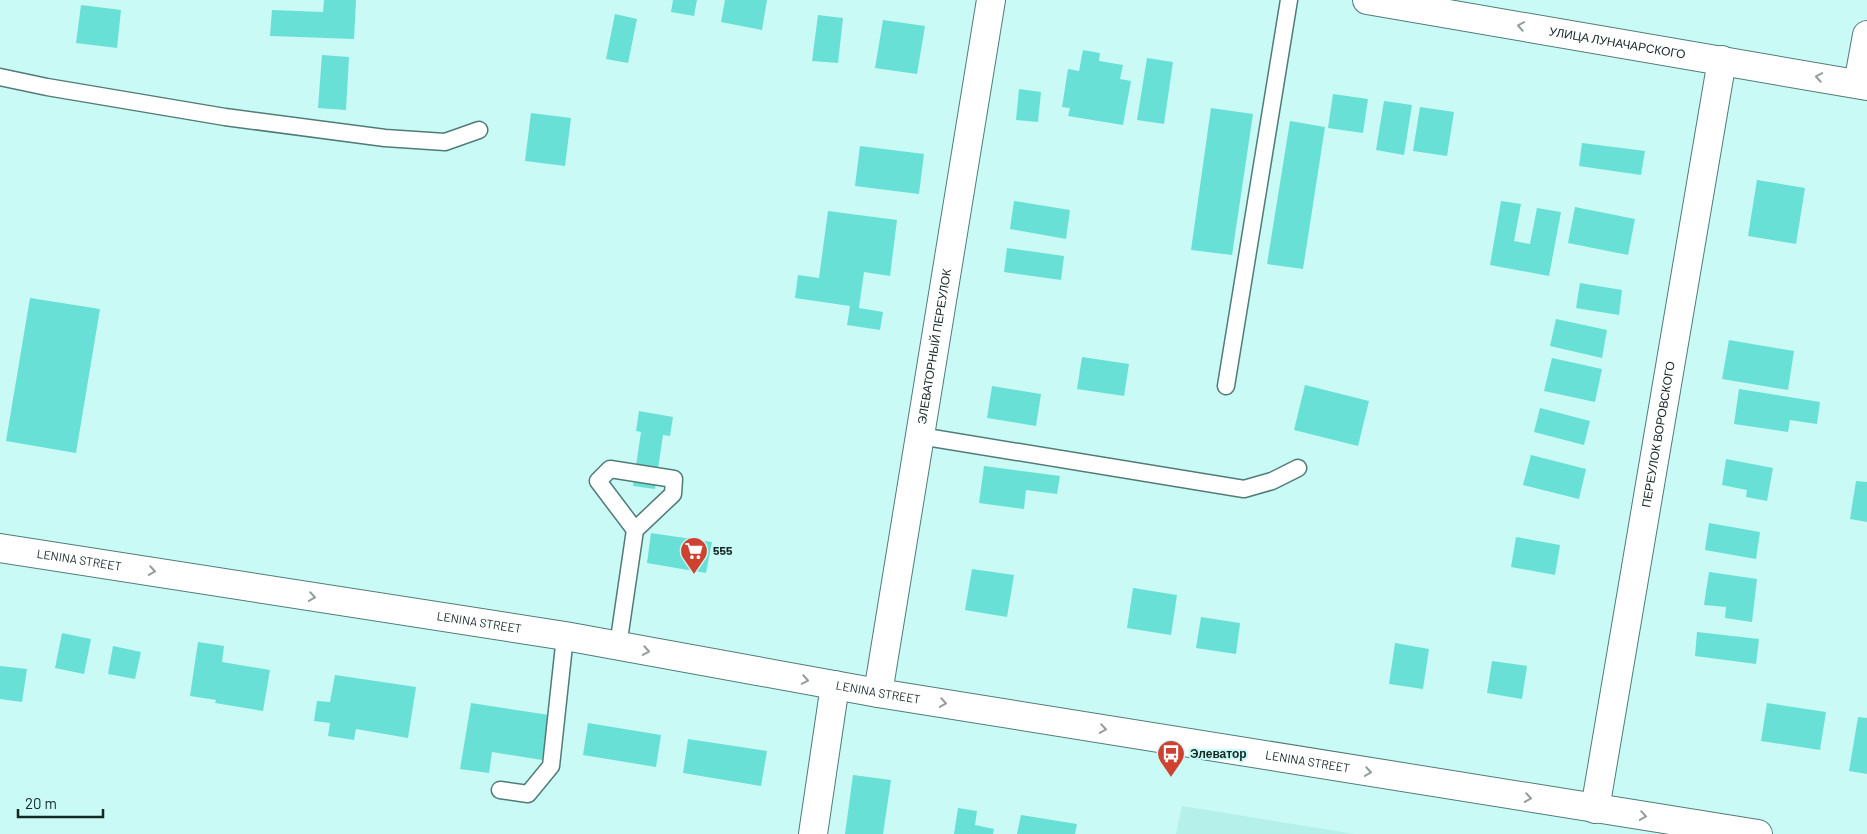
<svg xmlns="http://www.w3.org/2000/svg" width="1867" height="834" font-family="Barlow,sans-serif">
  <style>
    .built { fill: #b6f0ea }
    .building { fill: #69e0d6 }
    .lines { fill: none; stroke-linecap: round; stroke-linejoin: round }
    .lane-casing { stroke: #507c78; stroke-width: 19 }
    .street-casing { stroke: #507c78; stroke-width: 30 }
    .secondary-casing { stroke: #507c78; stroke-width: 30 }
    .lane { stroke: #fff; stroke-width: 16 }
    .street { stroke: #fff; stroke-width: 28 }
    .secondary { stroke: #fff; stroke-width: 28 }
    .oneway { stroke: #969e9d }
    .labels { text-anchor: middle; stroke-width: 4; stroke-linejoin: round; paint-order: stroke }
    .street-label { font-size: 12px; fill: #152826; stroke: #cafaf5 }
    .poi-label { font-size: 12px; font-weight: bold; fill: #152826; stroke: #cafaf5; text-anchor: start }
  </style>
  <rect width="100%" height="100%" fill="#cafaf5"/>
  <path class="built" d="M 1182,806 L 1355,834 L 1176,834 Z"/>
  <g class="building">
    <path d="M 324,0 L 356,0 L 354,39 L 270,36 L 272,10 L 323,12 Z"/>
    <path d="M 673,0 L 697,0 L 694,16 L 671,12 Z"/>
    <path d="M 725,0 L 767,0 L 762,30 L 721,22 Z"/>
    <path d="M 81,5 L 121,10 L 117,48 L 76,43 Z"/>
    <path d="M 615,14 L 637,19 L 628,63 L 606,59 Z"/>
    <path d="M 818,15 L 843,18 L 838,63 L 812,61 Z"/>
    <path d="M 883,20 L 925,26 L 917,74 L 875,68 Z"/>
    <path d="M 1083,50 L 1100,53 L 1099,61 L 1123,65 L 1120,79 L 1131,81 L 1123,125 L 1068,116 L 1070,108 L 1062,107 L 1068,69 L 1079,71 Z"/>
    <path d="M 322,55 L 349,57 L 346,110 L 318,108 Z"/>
    <path d="M 1147,58 L 1173,62 L 1164,124 L 1137,120 Z"/>
    <path d="M 1019,89 L 1041,92 L 1038,122 L 1016,120 Z"/>
    <path d="M 1333,94 L 1368,99 L 1363,133 L 1328,128 Z"/>
    <path d="M 1384,101 L 1412,105 L 1404,155 L 1376,150 Z"/>
    <path d="M 1420,107 L 1454,112 L 1447,156 L 1413,151 Z"/>
    <path d="M 1211,108 L 1253,114 L 1232,255 L 1191,250 Z"/>
    <path d="M 531,113 L 571,118 L 565,166 L 525,161 Z"/>
    <path d="M 1290,121 L 1325,127 L 1303,269 L 1267,264 Z"/>
    <path d="M 1582,143 L 1645,151 L 1641,175 L 1579,166 Z"/>
    <path d="M 860,146 L 924,154 L 919,194 L 855,186 Z"/>
    <path d="M 1757,180 L 1805,188 L 1796,244 L 1748,236 Z"/>
    <path d="M 1014,201 L 1070,210 L 1066,239 L 1010,229 Z"/>
    <path d="M 1501,201 L 1521,204 L 1514,241 L 1530,244 L 1537,208 L 1561,212 L 1549,276 L 1490,265 Z"/>
    <path d="M 1575,207 L 1635,219 L 1628,255 L 1568,243 Z"/>
    <path d="M 828,211 L 897,220 L 890,276 L 864,272 L 859,308 L 883,312 L 880,330 L 847,325 L 850,306 L 795,298 L 798,275 L 819,278 Z"/>
    <path d="M 1007,248 L 1064,256 L 1061,280 L 1004,272 Z"/>
    <path d="M 1580,283 L 1622,290 L 1619,315 L 1576,308 Z"/>
    <path d="M 30,298 L 100,309 L 76,453 L 6,441 Z"/>
    <path d="M 1556,319 L 1607,330 L 1602,358 L 1550,346 Z"/>
    <path d="M 1729,340 L 1794,351 L 1788,390 L 1722,379 Z"/>
    <path d="M 1082,357 L 1129,364 L 1124,396 L 1077,389 Z"/>
    <path d="M 1552,358 L 1602,369 L 1595,402 L 1544,391 Z"/>
    <path d="M 1305,385 L 1369,401 L 1358,446 L 1294,430 Z"/>
    <path d="M 992,386 L 1041,394 L 1036,426 L 987,418 Z"/>
    <path d="M 1739,389 L 1820,402 L 1817,424 L 1790,420 L 1788,432 L 1734,424 Z"/>
    <path d="M 1540,408 L 1590,421 L 1584,445 L 1534,432 Z"/>
    <path d="M 639,411 L 673,417 L 670,436 L 663,435 L 655,489 L 633,486 L 641,432 L 636,431 Z"/>
    <path d="M 1531,455 L 1586,469 L 1579,499 L 1523,485 Z"/>
    <path d="M 1726,459 L 1773,468 L 1767,501 L 1746,497 L 1747,490 L 1722,485 Z"/>
    <path d="M 984,466 L 1060,476 L 1057,494 L 1026,490 L 1024,509 L 979,503 Z"/>
    <path d="M 1856,481 L 1867,482 L 1867,522 L 1850,519 Z"/>
    <path d="M 1709,523 L 1760,532 L 1756,559 L 1705,550 Z"/>
    <path d="M 651,533 L 712,542 L 706,573 L 647,563 Z"/>
    <path d="M 1516,537 L 1560,545 L 1555,575 L 1511,567 Z"/>
    <path d="M 972,569 L 1014,575 L 1007,617 L 965,610 Z"/>
    <path d="M 1709,572 L 1757,579 L 1752,622 L 1725,618 L 1726,607 L 1704,605 Z"/>
    <path d="M 1133,588 L 1177,595 L 1171,635 L 1127,628 Z"/>
    <path d="M 1201,617 L 1240,623 L 1236,654 L 1196,648 Z"/>
    <path d="M 1697,632 L 1759,639 L 1756,664 L 1695,656 Z"/>
    <path d="M 62,633 L 91,639 L 84,674 L 55,668 Z"/>
    <path d="M 198,642 L 224,646 L 222,662 L 270,670 L 263,711 L 215,703 L 216,700 L 190,696 Z"/>
    <path d="M 1395,643 L 1429,649 L 1423,689 L 1389,684 Z"/>
    <path d="M 113,646 L 141,652 L 135,679 L 108,674 Z"/>
    <path d="M 1492,661 L 1527,666 L 1522,699 L 1487,693 Z"/>
    <path d="M 0,666 L 27,669 L 22,702 L 0,699 Z"/>
    <path d="M 335,675 L 416,687 L 408,738 L 356,729 L 354,740 L 328,736 L 330,723 L 314,721 L 317,701 L 330,702 Z"/>
    <path d="M 471,703 L 549,715 L 542,760 L 492,752 L 489,773 L 460,769 Z"/>
    <path d="M 1767,703 L 1826,712 L 1820,750 L 1761,741 Z"/>
    <path d="M 1858,717 L 1867,718 L 1867,774 L 1849,771 Z"/>
    <path d="M 588,723 L 661,735 L 656,767 L 583,755 Z"/>
    <path d="M 688,739 L 767,751 L 761,786 L 683,773 Z"/>
    <path d="M 853,775 L 891,780 L 883,834 L 845,834 Z"/>
    <path d="M 958,808 L 977,811 L 975,825 L 994,829 L 993,834 L 954,834 Z"/>
    <path d="M 1021,815 L 1077,824 L 1075,834 L 1017,834 Z"/>
  </g>
  <g class="lines">
    <defs>
      <g id="lane">
        <path d="M 0,77 L 47,87 L 225,117 L 385,138 L 445,142 L 479,130"/>
        <path d="M 1226,386 L 1289,0"/>
        <path d="M 920,436 L 1244,489 L 1272,481 L 1298,468"/>
        <path d="M 618,646 L 635,530 L 673,494 L 674,479 L 610,469 L 598,481 L 635,530"/>
        <path d="M 500,790 L 528,794 L 551,766 L 565,636"/>
      </g>
      <g id="street">
        <path d="M 1858,84 L 1867,35"/>
        <path id="s1" d="M 878,693 L 991,0"/>
        <path id="s2" d="M 1595,809 L 1722,60"/>
        <path d="M 813,834 L 835,685"/>
      </g>
      <g id="secondary">
        <path id="s3" d="M 1367,0 L 1867,86"/>
        <path id="s4" d="M 0,548 L 565,636 L 878,693 L 1758,834"/>
      </g>
    </defs>
    <use href="#lane" class="lane-casing"/>
    <use href="#street" class="street-casing"/>
    <use href="#secondary" class="secondary-casing"/>
    <use href="#lane" class="lane"/>
    <use href="#street" class="street"/>
    <use href="#secondary" class="secondary"/>
  </g>
  <defs><path id="oneway-chevron" d="M-2-3.5L2.5 0L-2 3.5" fill="none" stroke-width="1.6" stroke-linecap="round" stroke-linejoin="round" transform="scale(1.25)"/></defs>
  <g class="oneway">
    <use href="#oneway-chevron" transform="translate(1521 26) rotate(-170)"/>
    <use href="#oneway-chevron" transform="translate(1819 77) rotate(-170)"/>
    <use href="#oneway-chevron" transform="translate(152 571) rotate(9)"/>
    <use href="#oneway-chevron" transform="translate(312 597) rotate(9)"/>
    <use href="#oneway-chevron" transform="translate(646 651) rotate(10)"/>
    <use href="#oneway-chevron" transform="translate(805 680) rotate(10)"/>
    <use href="#oneway-chevron" transform="translate(943 703) rotate(9)"/>
    <use href="#oneway-chevron" transform="translate(1103 729) rotate(9)"/>
    <use href="#oneway-chevron" transform="translate(1368 772) rotate(9)"/>
    <use href="#oneway-chevron" transform="translate(1528 798) rotate(9)"/>
    <use href="#oneway-chevron" transform="translate(1643 816) rotate(9)"/>
  </g>
  <defs>
    <symbol id="supermarket-pin" viewBox="-11 -11 22 30"><path d="M0 17L-7.5 6A9.5 9.5 0 1 1 7.5 6Z" fill="#cf4232" stroke="#cafaf5"/><path d="M-6-5.5h2.5l.6 2H6L4.5 2H-2.5L-4.4-4H-6ZM-1.5 3.2a1.3 1.3 0 1 0 .1 0ZM3 3.2a1.3 1.3 0 1 0 .1 0Z" fill="#fff"/></symbol>
    <symbol id="bus-pin" viewBox="-11 -11 22 30"><path d="M0 17L-7.5 6A9.5 9.5 0 1 1 7.5 6Z" fill="#cf4232" stroke="#cafaf5"/><path d="M-5-6H5V4H4V6H2V4H-2V6H-4V4H-5ZM-3.5-4V0h7V-4ZM-3.5 1.2v1.5H-2V1.2ZM2 1.2v1.5H3.5V1.2Z" fill="#fff"/></symbol>
  </defs>
  <g fill-rule="evenodd">
    <use href="#supermarket-pin" x="678" y="535" width="32" height="43"/>
    <use href="#bus-pin" x="1155" y="738" width="32" height="43"/>
  </g>
  <g class="labels">
    <g class="street-label">
      <text dy="4" stroke="none"><textPath href="#s3" startOffset="254">УЛИЦА ЛУНАЧАРСКОГО</textPath></text>
      <text dy="4" stroke="none"><textPath href="#s1" startOffset="351">ЭЛЕВАТОРНЫЙ ПЕРЕУЛОК</textPath></text>
      <text dy="4" stroke="none"><textPath href="#s2" startOffset="380">ПЕРЕУЛОК ВОРОВСКОГО</textPath></text>
      <text dy="4" stroke="none"><textPath href="#s4" startOffset="80">LENINA STREET</textPath></text>
      <text dy="4" stroke="none"><textPath href="#s4" startOffset="485">LENINA STREET</textPath></text>
      <text dy="4" stroke="none"><textPath href="#s4" startOffset="890">LENINA STREET</textPath></text>
      <text dy="4" stroke="none"><textPath href="#s4" startOffset="1325">LENINA STREET</textPath></text>
    </g>
    <g class="poi-label">
      <text x="713" y="555">555</text>
      <text x="1190" y="758">Элеватор</text>
    </g>
  </g>
  <path d="M18 809v8h85v-8" fill="none" stroke="#152826" stroke-width="2.5"/>
  <text x="25" y="809" font-size="15" fill="#152826" stroke="#cafaf5" stroke-width="4" paint-order="stroke">20 m</text>
</svg>
